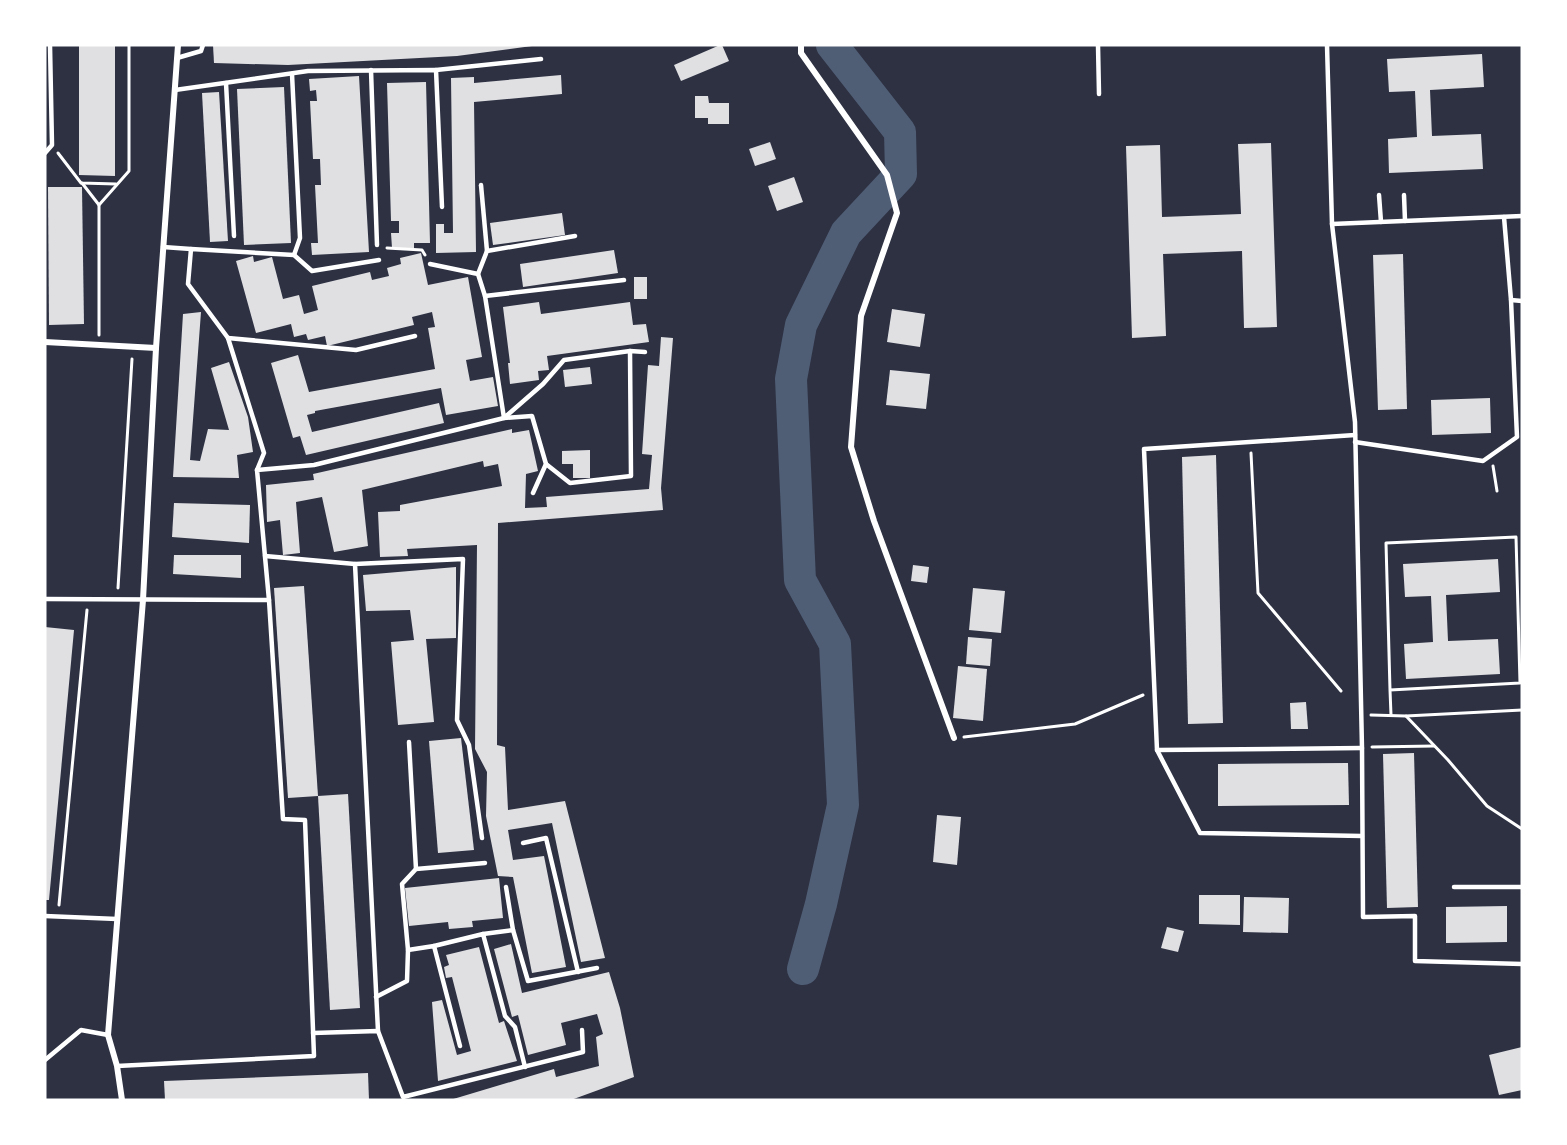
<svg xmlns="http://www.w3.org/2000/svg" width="1567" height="1145" font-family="Manrope,sans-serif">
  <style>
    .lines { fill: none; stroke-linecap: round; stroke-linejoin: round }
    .river { stroke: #4f5d75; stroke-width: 32 }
    .building { fill: #e0e0e3 }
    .path { stroke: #fff; stroke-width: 3 }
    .service { stroke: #fff; stroke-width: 4.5 }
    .minor { stroke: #fff; stroke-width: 6 }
  </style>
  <rect width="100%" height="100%" fill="#2d3142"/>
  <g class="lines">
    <path class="river" d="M 803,969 L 821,904 L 843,805 L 835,644 L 800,580 L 791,379 L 801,325 L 846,233 L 901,174 L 900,132 L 832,45"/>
  </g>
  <g class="building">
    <path d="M 79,45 L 115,45 L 115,176 L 79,175 Z"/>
    <path d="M 213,45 L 532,45 L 532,46 L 457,56 L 288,65 L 214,63 Z"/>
    <path d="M 720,45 L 722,45 L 729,61 L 681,81 L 674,65 Z"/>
    <path d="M 1482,54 L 1484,87 L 1430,90 L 1432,136 L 1481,134 L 1483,169 L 1389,173 L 1388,139 L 1417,137 L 1415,91 L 1389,92 L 1387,59 Z"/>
    <path d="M 561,75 L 562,94 L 474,102 L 476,252 L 436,253 L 436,224 L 444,224 L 444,233 L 453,233 L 451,78 L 474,77 L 474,83 Z"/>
    <path d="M 359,76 L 369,252 L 312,255 L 311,243 L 318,243 L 315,185 L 321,185 L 320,159 L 313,159 L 310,101 L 317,101 L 316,90 L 310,91 L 309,79 Z"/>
    <path d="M 426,82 L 430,243 L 414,243 L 414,248 L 392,248 L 391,233 L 399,233 L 399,221 L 391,221 L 387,83 Z"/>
    <path d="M 284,87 L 291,243 L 244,245 L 237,89 Z"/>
    <path d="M 219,92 L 228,241 L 210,242 L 202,93 Z"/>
    <path d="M 695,96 L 708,96 L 709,103 L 729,103 L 729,124 L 708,124 L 708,118 L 695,118 Z"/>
    <path d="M 770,142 L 776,159 L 755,166 L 749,149 Z"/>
    <path d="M 1271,143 L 1277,327 L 1244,328 L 1242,251 L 1163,254 L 1166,336 L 1132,338 L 1126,146 L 1160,145 L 1162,217 L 1241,214 L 1238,144 Z"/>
    <path d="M 794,177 L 803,202 L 777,211 L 768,186 Z"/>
    <path d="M 48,187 L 82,187 L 84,324 L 49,325 Z"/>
    <path d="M 562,213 L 565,235 L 493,245 L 490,223 Z"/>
    <path d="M 614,250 L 618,273 L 523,287 L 520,264 Z"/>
    <path d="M 421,253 L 428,285 L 468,277 L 482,357 L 466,360 L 470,381 L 493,377 L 498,406 L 446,415 L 441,388 L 315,411 L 315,413 L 307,415 L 312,432 L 439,403 L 444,423 L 306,455 L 300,436 L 293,438 L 271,363 L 298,355 L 309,392 L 435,369 L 428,328 L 435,327 L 432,312 L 412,317 L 414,325 L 327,346 L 325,336 L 308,340 L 306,334 L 294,337 L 291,324 L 256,333 L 236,261 L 253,256 L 254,262 L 272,257 L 283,299 L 299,295 L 304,314 L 318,310 L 312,286 L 370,272 L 372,280 L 389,276 L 387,268 L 401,264 L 400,258 Z"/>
    <path d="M 1403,254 L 1407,409 L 1378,410 L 1373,255 Z"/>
    <rect x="634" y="277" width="13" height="22"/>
    <path d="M 539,302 L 541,314 L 630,302 L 633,325 L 646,324 L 649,342 L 547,356 L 549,370 L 538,371 L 539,380 L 510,384 L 508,363 L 510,363 L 503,307 Z"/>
    <path d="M 892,309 L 925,314 L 920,347 L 887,342 Z"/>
    <path d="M 201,312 L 190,460 L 200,461 L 208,429 L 229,430 L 211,368 L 229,362 L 248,417 L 253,452 L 237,455 L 239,478 L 173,477 L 183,314 Z"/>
    <path d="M 661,337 L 673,338 L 661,488 L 663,510 L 498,523 L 497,745 L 505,747 L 508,810 L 565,801 L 605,958 L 581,962 L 552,823 L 508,830 L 513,860 L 544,856 L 566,967 L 532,973 L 513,877 L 498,876 L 486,816 L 487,772 L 475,749 L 477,545 L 407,549 L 408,556 L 380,557 L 378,512 L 400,511 L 400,505 L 502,486 L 498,464 L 484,467 L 483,461 L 362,490 L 368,546 L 334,552 L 322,497 L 296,502 L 300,553 L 283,555 L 280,520 L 267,522 L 266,485 L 314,480 L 313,474 L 512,429 L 512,433 L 529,430 L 538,471 L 526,474 L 525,508 L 547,507 L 546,497 L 649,489 L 652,455 L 642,454 L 648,365 L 659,366 Z"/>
    <path d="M 590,367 L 592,384 L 565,387 L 563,370 Z"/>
    <path d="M 890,370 L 930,374 L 926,409 L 886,405 Z"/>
    <path d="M 1490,398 L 1491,433 L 1432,435 L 1431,400 Z"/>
    <path d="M 590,450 L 590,478 L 573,478 L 573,464 L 562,464 L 562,451 Z"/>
    <path d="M 1216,455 L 1223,723 L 1188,724 L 1182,457 Z"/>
    <path d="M 174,503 L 250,505 L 249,543 L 172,537 Z"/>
    <path d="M 174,555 L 241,555 L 241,578 L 173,574 Z"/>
    <path d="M 1498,559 L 1500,592 L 1446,595 L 1448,641 L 1498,639 L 1500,674 L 1406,679 L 1404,644 L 1433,642 L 1431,596 L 1405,597 L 1403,564 Z"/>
    <path d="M 913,565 L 929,567 L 927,583 L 911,581 Z"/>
    <path d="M 456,567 L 456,638 L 426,639 L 434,722 L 398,725 L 391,642 L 414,640 L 410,610 L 366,611 L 363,575 Z"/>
    <path d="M 304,586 L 318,796 L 288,798 L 274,588 Z"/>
    <path d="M 973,588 L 1005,591 L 1001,633 L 969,630 Z"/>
    <path d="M 45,627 L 74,630 L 49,900 L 45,900 Z"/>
    <path d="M 968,637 L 992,639 L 990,666 L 966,664 Z"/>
    <path d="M 958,666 L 987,669 L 983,721 L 953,718 Z"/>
    <path d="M 1306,702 L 1308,729 L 1291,729 L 1290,703 Z"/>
    <path d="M 461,738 L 474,850 L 438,853 L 429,741 Z"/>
    <path d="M 1414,753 L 1418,907 L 1387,908 L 1383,754 Z"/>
    <path d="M 1348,763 L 1349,805 L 1218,806 L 1218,764 Z"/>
    <path d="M 348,794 L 360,1008 L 330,1010 L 318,796 Z"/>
    <path d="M 937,815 L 961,817 L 957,865 L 933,862 Z"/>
    <path d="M 499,878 L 503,918 L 472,921 L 473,927 L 449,929 L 448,922 L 409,926 L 405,888 Z"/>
    <path d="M 1199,895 L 1240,895 L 1240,925 L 1199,924 Z"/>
    <path d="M 1244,897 L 1289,898 L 1288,933 L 1243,932 Z"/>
    <path d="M 1507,906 L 1507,942 L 1446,943 L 1446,907 Z"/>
    <path d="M 1167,927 L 1184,931 L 1178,952 L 1161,948 Z"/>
    <path d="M 511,944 L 522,993 L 609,972 L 620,1008 L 634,1077 L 571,1100 L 450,1100 L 554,1069 L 556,1077 L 599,1066 L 596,1037 L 603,1034 L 597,1014 L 561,1023 L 566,1045 L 528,1055 L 518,1015 L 512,1017 L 494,949 Z"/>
    <path d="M 479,947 L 499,1023 L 504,1021 L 517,1061 L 438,1081 L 432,1002 L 442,1000 L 457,1055 L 471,1051 L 452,977 L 446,978 L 444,967 L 449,965 L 446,955 Z"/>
    <path d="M 1522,1047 L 1522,1090 L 1499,1095 L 1489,1055 Z"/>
    <path d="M 368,1073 L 369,1100 L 165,1100 L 164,1081 Z"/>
  </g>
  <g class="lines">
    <g class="path">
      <path d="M 58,153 L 81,183 L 116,184"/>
      <path d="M 82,183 L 99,205"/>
      <path d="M 387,248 L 422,250 L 425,255"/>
      <path d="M 99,335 L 99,205 L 129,171 L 129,45"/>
      <path d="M 1251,453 L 1258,593 L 1341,691"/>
      <path d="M 1493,466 L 1497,491"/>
      <path d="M 118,588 L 132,359"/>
      <path d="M 1390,690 L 1386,543 L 1516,537 L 1520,683 L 1390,690 L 1391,715"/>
      <path d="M 1371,715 L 1406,716 L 1522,710"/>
      <path d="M 1406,716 L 1448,760 L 1487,806 L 1522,829"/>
      <path d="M 964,737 L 1075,724 L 1143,695"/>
      <path d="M 1372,747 L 1434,746"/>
      <path d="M 59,905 L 87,610"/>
    </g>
    <g class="service">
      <path d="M 1098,45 L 1099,94"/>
      <path d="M 1327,45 L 1332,224 L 1522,216"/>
      <path d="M 177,58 L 201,51 L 203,45"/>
      <path d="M 371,70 L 377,245"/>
      <path d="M 436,70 L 541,59"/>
      <path d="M 292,74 L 300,238 L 294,255"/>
      <path d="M 226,83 L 234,236"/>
      <path d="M 175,90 L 308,71 L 436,70 L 442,207"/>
      <path d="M 45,153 L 52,145 L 50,45"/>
      <path d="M 481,185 L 487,251"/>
      <path d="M 1379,195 L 1381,222"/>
      <path d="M 1404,195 L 1405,221"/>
      <path d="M 1332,224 L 1355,422 L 1362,748 L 1363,917 L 1415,916 L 1415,961 L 1522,964"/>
      <path d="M 163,247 L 191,249"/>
      <path d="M 430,264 L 478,274 L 485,296"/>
      <path d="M 478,274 L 487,251 L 575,236"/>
      <path d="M 624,280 L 485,296 L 504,418 L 543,384 L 564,360 L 630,351"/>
      <path d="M 1511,300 L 1522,301"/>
      <path d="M 228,338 L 356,350 L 415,336"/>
      <path d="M 1355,435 L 1144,449 L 1157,750 L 1200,833 L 1362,836"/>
      <path d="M 1355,442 L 1483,461 L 1517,437 L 1511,300 L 1504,217"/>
      <path d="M 546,464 L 570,483 L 631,476 L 630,351 L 645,352"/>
      <path d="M 257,470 L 264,453 L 228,338 L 188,284 L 191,249 L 294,255 L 312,271 L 379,260"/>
      <path d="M 265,556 L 355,564"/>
      <path d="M 45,599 L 269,600 L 283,819 L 305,820 L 314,1056 L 117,1066"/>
      <path d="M 269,600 L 257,470 L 314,465 L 504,418 L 532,416 L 546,464 L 533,493"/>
      <path d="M 409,742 L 416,869"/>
      <path d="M 1157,750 L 1362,748"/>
      <path d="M 523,843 L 546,838 L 578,972"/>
      <path d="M 1454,887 L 1522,887"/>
      <path d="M 45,916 L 117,919"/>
      <path d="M 513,930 L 528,981 L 597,968"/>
      <path d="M 483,934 L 513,930 L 506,887"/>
      <path d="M 434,946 L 483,934 L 505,1016 L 515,1027 L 525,1067"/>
      <path d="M 408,950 L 402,884 L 416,869 L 485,863"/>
      <path d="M 376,997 L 407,981 L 408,950 L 434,946 L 460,1046"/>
      <path d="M 378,1031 L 355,564 L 463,559 L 457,720 L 469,745 L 482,838"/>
      <path d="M 313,1033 L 378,1031 L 403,1097 L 583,1052 L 582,1030"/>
      <path d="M 45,1060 L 81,1030 L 108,1035"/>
    </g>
    <g class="minor">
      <path d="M 801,45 L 801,53 L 887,175 L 897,213 L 861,316 L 851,447 L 874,521 L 954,738"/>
      <path d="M 45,342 L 156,348"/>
      <path d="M 122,1100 L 117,1066 L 108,1035 L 143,600 L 156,348 L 178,45"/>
    </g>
  </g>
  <rect width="1567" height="1145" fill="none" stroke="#ffffff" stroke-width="93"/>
</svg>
